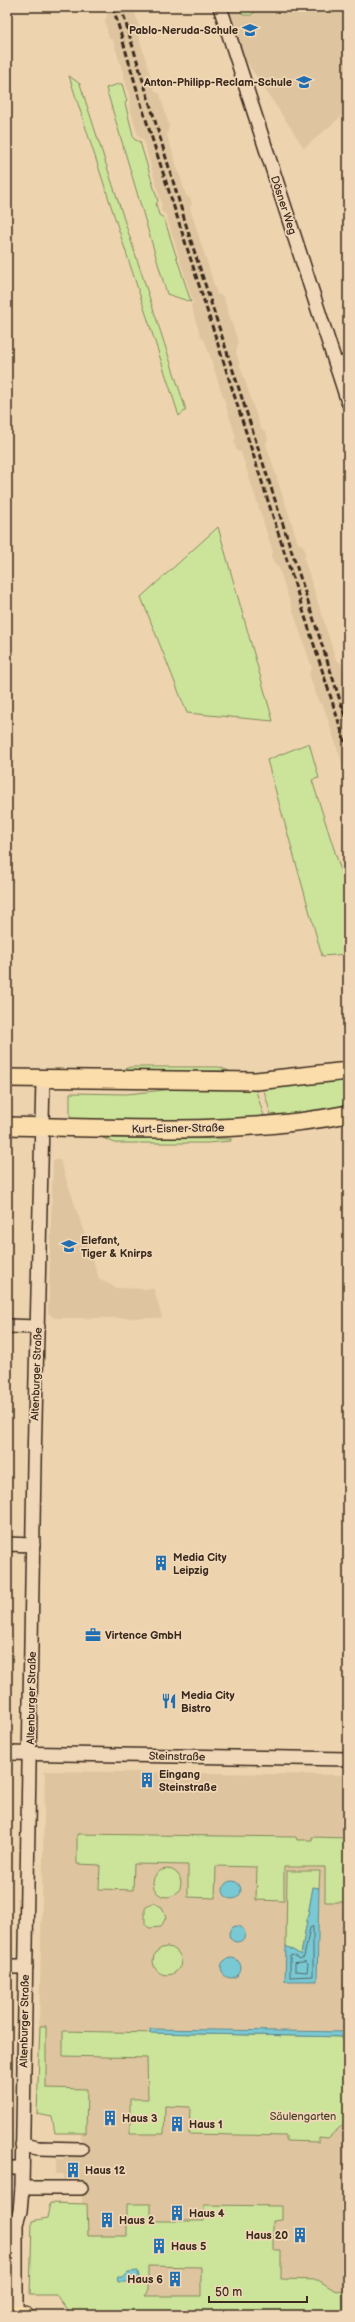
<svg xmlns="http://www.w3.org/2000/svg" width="355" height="2322" font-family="'Balsamiq Sans',sans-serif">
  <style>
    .built { fill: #dec59f }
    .green { fill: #cbe49a; stroke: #83875c; fill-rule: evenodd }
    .water { fill: #79c9d5; stroke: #60898c }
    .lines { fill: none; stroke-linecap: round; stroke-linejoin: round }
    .shore { stroke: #546a67; stroke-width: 1 }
    .minor-casing { stroke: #3b2a1e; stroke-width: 16 }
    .major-casing { stroke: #3b2a1e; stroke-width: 20 }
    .minor { stroke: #f0d7b7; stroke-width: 13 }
    .major { stroke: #faddab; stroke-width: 17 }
    .rail { stroke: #3b2a1e; stroke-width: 3; stroke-dasharray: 6 3; stroke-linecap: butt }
    .labels { text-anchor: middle; stroke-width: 3.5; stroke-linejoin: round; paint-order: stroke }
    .poi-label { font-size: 11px; font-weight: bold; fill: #3b2a1e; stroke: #f0d7b7; text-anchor: start }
    .street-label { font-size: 11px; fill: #3b2a1e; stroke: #f0d7b7 }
    .park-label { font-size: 11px; fill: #514631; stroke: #f0d7b7 }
  </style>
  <rect width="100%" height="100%" fill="#edd4af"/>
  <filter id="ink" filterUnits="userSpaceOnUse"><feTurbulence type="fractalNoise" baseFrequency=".025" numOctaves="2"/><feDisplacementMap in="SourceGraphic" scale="8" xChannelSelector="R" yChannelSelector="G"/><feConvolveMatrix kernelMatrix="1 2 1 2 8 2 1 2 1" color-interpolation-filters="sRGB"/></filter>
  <g filter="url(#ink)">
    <g class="built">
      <path d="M 104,7 L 131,7 L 134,10 L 141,32 L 139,37 L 155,91 L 160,94 L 169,126 L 167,135 L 186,195 L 190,198 L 192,203 L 190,208 L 217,294 L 223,296 L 238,342 L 236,353 L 261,429 L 266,432 L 268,439 L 266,444 L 298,543 L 303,545 L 306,554 L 304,558 L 336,660 L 341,663 L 348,685 L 348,781 L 323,705 L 319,703 L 309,674 L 312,668 L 278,566 L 274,564 L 271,556 L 273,552 L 241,452 L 237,451 L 234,442 L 236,437 L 205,341 L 201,337 L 191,306 L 193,302 L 166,215 L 161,211 L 161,201 L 143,139 L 138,137 L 129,104 L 131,100 L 113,40 L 109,39 L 105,21 L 107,16 Z"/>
      <path d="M 227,7 L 348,7 L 348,111 L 304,148 L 240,52 Z"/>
      <path d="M 53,1160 L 60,1160 L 99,1278 L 116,1288 L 154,1289 L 162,1318 L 54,1318 L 48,1313 Z"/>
      <path d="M 45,1771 L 348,1775 L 348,2315 L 252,2315 L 253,2297 L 30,2295 L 32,2221 L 47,2218 L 50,2203 L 82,2203 L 81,2182 L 64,2182 L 64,2174 L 56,2174 L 56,2159 L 65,2159 L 65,2155 L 81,2155 L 81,2133 L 55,2133 L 52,2117 L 37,2114 Z"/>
    </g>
    <g class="green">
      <path d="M 238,7 L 261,7 L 251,15 L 243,15 Z"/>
      <path d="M 69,76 L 80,84 L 186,410 L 179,416 Z"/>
      <path d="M 119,84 L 122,84 L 127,101 L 125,103 L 134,139 L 140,142 L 158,201 L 156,204 L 159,215 L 164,218 L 191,302 L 167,294 L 106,88 Z"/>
      <path d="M 218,527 L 273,721 L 187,713 L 141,597 Z"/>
      <path d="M 309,743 L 319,778 L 312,780 L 348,893 L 348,954 L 322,956 L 267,760 Z"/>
      <path d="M 131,1067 L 219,1067 L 229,1071 L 119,1071 Z"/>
      <path d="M 348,1077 L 348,1108 L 272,1119 L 263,1087 Z"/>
      <path d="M 255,1088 L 265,1119 L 70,1121 L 70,1093 L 127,1094 L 174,1089 Z"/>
      <path d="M 103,1138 L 231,1139 L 231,1141 L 207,1143 L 115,1143 Z"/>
      <path d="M 77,1834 L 296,1837 L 297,1840 L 312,1840 L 312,1837 L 348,1838 L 348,1902 L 325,1902 L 325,1867 L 284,1867 L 284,1901 L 256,1900 L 257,1867 L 216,1866 L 215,1898 L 188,1897 L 188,1865 L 134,1864 L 133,1890 L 99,1889 L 100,1865 L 77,1864 Z"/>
      <circle cx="167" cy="1883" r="14"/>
      <path d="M 287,1871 L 320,1871 L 319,1888 L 313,1888 L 301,1955 L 286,1946 Z"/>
      <path d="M 153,1903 L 162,1907 L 166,1917 L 161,1927 L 149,1928 L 145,1924 L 145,1908 Z"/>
      <circle cx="167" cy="1961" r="14"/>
      <path d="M 40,2026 L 46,2026 L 46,2088 L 87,2089 L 86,2133 L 55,2133 L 52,2117 L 37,2114 Z"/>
      <path d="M 63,2031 L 348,2037 L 348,2120 L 328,2138 L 319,2137 L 319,2142 L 286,2141 L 286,2136 L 189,2134 L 190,2107 L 165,2106 L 164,2134 L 130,2134 L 130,2099 L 148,2099 L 147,2058 L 63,2056 Z"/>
      <path d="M 50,2203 L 87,2204 L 88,2236 L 127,2236 L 127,2204 L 151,2204 L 151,2221 L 204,2221 L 204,2205 L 282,2206 L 282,2220 L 273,2221 L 273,2250 L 281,2250 L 281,2279 L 318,2280 L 334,2290 L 343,2292 L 343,2315 L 76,2315 L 69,2311 L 57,2295 L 30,2295 L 32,2221 L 47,2218 ZM 148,2266 L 201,2267 L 201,2296 L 145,2296 L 148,2292 Z"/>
    </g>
    <g class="water">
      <circle cx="232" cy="1890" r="9"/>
      <path d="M 313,1887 L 319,1888 L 317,1981 L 285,1981 L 286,1946 L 301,1955 Z"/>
      <circle cx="237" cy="1934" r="8"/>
      <circle cx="231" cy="1968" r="10"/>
      <path d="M 150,2029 L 348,2032 L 348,2037 L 150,2033 Z"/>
      <path d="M 138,2271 L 139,2277 L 134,2282 L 118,2282 L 117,2277 L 123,2277 L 128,2272 Z"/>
    </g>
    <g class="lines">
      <g class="shore">
        <path d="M 313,1927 L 313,1976 L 290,1977 L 290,1956 L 292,1955 L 300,1959 L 304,1957 L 310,1928 Z"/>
        <path d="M 306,1962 L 308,1964 L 307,1972 L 295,1971 L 295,1963 Z"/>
      </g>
      <defs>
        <g id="minor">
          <path d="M 220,7 L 348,402"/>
          <path d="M 337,368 L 348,360"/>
          <path d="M 7,1326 L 38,1327"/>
          <path d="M 7,1544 L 33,1545"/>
          <path d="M 7,1753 L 348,1759"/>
          <path d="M 7,1967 L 26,1967"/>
          <path d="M 22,2145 L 38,2148 L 81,2149"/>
          <path d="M 7,2168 L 22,2168"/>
          <path d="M 22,2188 L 81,2188"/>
          <path d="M 16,2315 L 16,2224 L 20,2211 L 22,2188 L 34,1463 L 43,1079"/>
        </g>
        <g id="major">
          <path d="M 7,1078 L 256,1081 L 348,1071"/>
          <path d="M 7,1126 C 120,1128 236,1136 348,1114"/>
          <path d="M 7,2312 L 25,2315"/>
        </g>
      </defs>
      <use href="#minor" class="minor-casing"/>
      <use href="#major" class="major-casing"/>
      <use href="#minor" class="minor"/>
      <use href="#major" class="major"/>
      <g class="rail">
        <path d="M 113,7 L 142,107 L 348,751"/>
        <path d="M 121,7 L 190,238 L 348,725"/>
      </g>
    </g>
  </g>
  <defs>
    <symbol id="school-bare" viewBox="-9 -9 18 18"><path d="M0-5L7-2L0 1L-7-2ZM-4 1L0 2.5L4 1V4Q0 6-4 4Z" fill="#1f6fb2" stroke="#f0d7b7" stroke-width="2.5" paint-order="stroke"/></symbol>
    <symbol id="building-bare" viewBox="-9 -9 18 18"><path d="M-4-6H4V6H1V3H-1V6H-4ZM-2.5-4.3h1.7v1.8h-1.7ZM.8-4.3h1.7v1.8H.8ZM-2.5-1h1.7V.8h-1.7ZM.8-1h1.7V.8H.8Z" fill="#1f6fb2" stroke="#f0d7b7" stroke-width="2.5" paint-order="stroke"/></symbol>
    <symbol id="office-bare" viewBox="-9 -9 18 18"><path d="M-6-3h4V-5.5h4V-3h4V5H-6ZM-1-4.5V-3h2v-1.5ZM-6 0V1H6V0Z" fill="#1f6fb2" stroke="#f0d7b7" stroke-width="2.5" paint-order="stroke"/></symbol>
    <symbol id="restaurant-bare" viewBox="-9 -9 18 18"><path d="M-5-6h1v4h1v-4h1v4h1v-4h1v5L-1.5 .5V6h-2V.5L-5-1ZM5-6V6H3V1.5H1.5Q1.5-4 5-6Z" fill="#1f6fb2" stroke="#f0d7b7" stroke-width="2.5" paint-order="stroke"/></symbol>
  </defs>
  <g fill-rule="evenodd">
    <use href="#school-bare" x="239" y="19" width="22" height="22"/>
    <use href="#school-bare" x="293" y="71" width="22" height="22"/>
    <use href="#school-bare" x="58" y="1235" width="22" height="22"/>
    <use href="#building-bare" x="150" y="1552" width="22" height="22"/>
    <use href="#office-bare" x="82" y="1624" width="22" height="22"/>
    <use href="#restaurant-bare" x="158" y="1690" width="22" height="22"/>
    <use href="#building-bare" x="136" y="1769" width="22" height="22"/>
    <use href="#building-bare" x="99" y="2107" width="22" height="22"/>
    <use href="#building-bare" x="166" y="2113" width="22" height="22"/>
    <use href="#building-bare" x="62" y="2159" width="22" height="22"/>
    <use href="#building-bare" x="166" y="2202" width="22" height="22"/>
    <use href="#building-bare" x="96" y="2209" width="22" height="22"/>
    <use href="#building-bare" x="289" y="2224" width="22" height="22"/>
    <use href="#building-bare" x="148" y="2235" width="22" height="22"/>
    <use href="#building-bare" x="164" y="2268" width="22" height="22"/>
  </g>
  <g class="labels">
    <g class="poi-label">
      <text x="238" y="34" text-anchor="end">Pablo-Neruda-Schule</text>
      <text x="292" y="86" text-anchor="end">Anton-Philipp-Reclam-Schule</text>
      <text x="81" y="1244">Elefant,<tspan x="81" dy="13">Tiger &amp; Knirps</tspan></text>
      <text x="173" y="1561">Media City<tspan x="173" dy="13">Leipzig</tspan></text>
      <text x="105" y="1639">Virtence GmbH</text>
      <text x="181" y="1699">Media City<tspan x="181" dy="13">Bistro</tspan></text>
      <text x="159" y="1778">Eingang<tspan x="159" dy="13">Steinstraße</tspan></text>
      <text x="122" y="2122">Haus 3</text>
      <text x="189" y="2128">Haus 1</text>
      <text x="85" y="2174">Haus 12</text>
      <text x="189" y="2217">Haus 4</text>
      <text x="119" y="2224">Haus 2</text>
      <text x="288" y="2239" text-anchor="end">Haus 20</text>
      <text x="171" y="2250">Haus 5</text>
      <text x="163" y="2283" text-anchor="end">Haus 6</text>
    </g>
    <g class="street-label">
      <text transform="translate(284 205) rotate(72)" y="4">Dösner Weg</text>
      <text transform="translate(178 1128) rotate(-1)" y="4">Kurt-Eisner-Straße</text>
      <text transform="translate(36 1374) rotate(-88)" y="4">Altenburger Straße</text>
      <text transform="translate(31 1698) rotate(-89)" y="4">Altenburger Straße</text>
      <text transform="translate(177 1756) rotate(1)" y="4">Steinstraße</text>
      <text transform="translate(24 2021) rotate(-89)" y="4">Altenburger Straße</text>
    </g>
    <g class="park-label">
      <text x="303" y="2120">Säulengarten</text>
    </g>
  </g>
  <rect width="355" height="2322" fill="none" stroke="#f0d7b7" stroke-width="24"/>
  <rect x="12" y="12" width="331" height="2298" fill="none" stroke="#3b2a1e" stroke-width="1.5" filter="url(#ink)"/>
  <path d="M209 2296v6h98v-6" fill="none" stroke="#3b2a1e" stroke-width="2"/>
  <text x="215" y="2296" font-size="12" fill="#3b2a1e" stroke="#f0d7b7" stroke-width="3" paint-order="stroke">50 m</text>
</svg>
